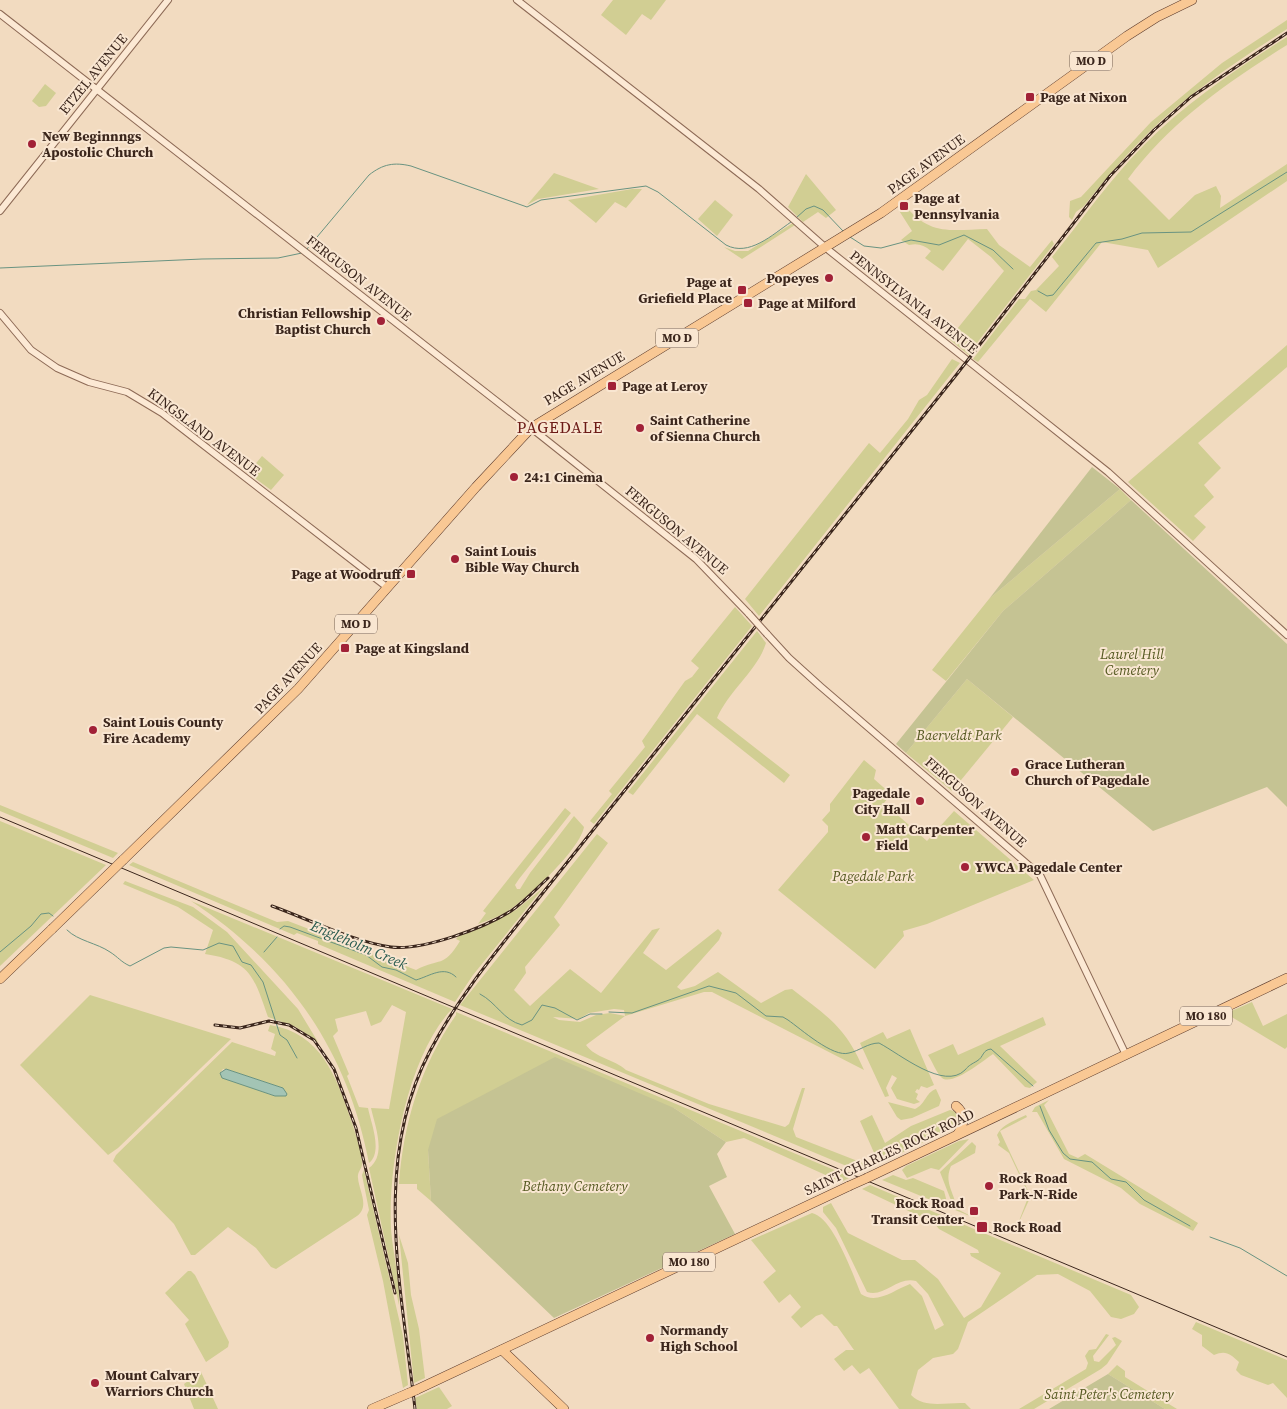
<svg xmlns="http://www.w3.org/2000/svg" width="1287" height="1409" font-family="'Source Serif 4',serif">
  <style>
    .green { fill: #d1ce93; fill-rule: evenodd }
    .cemetery { fill: #c5c393 }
    .water { fill: #a3c4b5; stroke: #699381 }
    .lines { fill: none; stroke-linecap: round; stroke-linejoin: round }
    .stream { stroke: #699381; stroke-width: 1 }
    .minor-casing { stroke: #8d6a56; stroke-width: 8 }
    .major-casing { stroke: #5a392b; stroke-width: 10 }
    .minor { stroke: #fce9d4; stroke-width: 6 }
    .major { stroke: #f9c894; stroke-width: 9 }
    .tram { stroke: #3b261c; stroke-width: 1 }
    .rail-casing { stroke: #3b261c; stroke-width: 3 }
    .rail { stroke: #f9e6d1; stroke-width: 1; stroke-dasharray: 4; stroke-linecap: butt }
    .minor-bridge-casing { stroke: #8d6a56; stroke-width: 8; stroke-linecap: butt }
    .major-bridge-casing { stroke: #5a392b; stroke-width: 10; stroke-linecap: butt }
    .minor-bridge { stroke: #fce9d4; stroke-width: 6 }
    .major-bridge { stroke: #f9c894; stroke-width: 9 }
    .poi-dot { fill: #a12137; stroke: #f9e6d1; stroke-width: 2 }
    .labels { text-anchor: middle; stroke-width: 4; stroke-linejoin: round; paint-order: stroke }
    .shield { fill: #f9e6d1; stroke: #746052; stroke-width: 1 }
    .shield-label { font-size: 12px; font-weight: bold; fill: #3b261c }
    .street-label { font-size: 14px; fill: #3b261c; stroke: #f9e6d1 }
    .poi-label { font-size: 14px; font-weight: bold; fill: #3b261c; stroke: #f9e6d1; text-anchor: start }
    .park-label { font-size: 14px; font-style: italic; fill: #555921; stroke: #f9e6d1 }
    .water-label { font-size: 15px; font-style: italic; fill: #2a5c50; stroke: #f9e6d1 }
    .quarter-label { font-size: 16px; letter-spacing: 1px; fill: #6c1b17; stroke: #f9e6d1 }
  </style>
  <rect width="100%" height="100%" fill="#f2dbc0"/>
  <g class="green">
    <path d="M 613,0 L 666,0 L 651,20 L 642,14 L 626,35 L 601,15 Z"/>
    <path d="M 1287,20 L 1287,29 C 1248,54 1208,80 1172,111 C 1139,139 1111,172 1084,206 L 1076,212 L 1072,220 L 1069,217 L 1070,201 L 1081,197 L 1151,122 L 1222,63 Z"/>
    <path d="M 1287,37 L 1287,45 C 1229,81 1169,123 1128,179 L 1169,220 L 1195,195 L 1216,186 L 1221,196 L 1220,208 L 1287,164 L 1287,181 L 1158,268 L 1148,250 L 1102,242 L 1046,312 L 1030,299 L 978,362 L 973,359 L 1019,299 L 1025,299 L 1031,291 L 1036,290 L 1059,266 L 1052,257 C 1082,220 1110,179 1144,145 C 1187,102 1236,69 1287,37 Z"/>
    <path d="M 45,84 L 56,93 L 46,106 L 39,107 L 32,101 Z"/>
    <path d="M 554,173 L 599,189 L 538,199 L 527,205 Z"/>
    <path d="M 806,174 L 836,210 L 826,218 L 818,212 L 803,222 L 788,207 Z"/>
    <path d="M 632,189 L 642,189 L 626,208 L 615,202 L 596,223 L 568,200 Z"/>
    <path d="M 715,200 L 733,215 L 717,236 L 698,219 Z"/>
    <path d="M 904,204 C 929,236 950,230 987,229 L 999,245 L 1030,267 L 1052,240 L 1054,244 L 973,348 L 970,356 L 949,339 L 1004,271 L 991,257 L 968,239 L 943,271 L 925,258 L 931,251 C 924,245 918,243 909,245 L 901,240 L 912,231 L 898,209 Z"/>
    <path d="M 793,223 L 795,225 L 742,259 L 724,247 L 735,251 L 748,251 Z"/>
    <path d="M 1287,345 L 1287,367 L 1198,443 L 1221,468 L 1204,485 L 1214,497 L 1194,516 L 1206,527 L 1193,541 L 1128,482 Z"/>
    <path d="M 952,359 L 960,363 L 759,616 L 745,599 L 869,443 L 880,453 L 908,419 L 919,400 L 927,395 Z"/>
    <path d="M 262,456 L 284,475 L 271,490 L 248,473 Z"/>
    <path d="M 1120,489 L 1131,500 L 1003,611 L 946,681 L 932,670 L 989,599 Z"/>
    <path d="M 735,607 L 752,626 L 594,824 L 590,821 L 612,794 L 609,791 L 645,747 L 642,741 L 685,681 L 692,677 L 699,668 L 691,661 Z"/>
    <path d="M 757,631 L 766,643 C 757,671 729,690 717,718 L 790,775 L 784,783 L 697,714 L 633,795 L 628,792 Z"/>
    <path d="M 967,679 L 1013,717 L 952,791 L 906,753 Z"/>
    <path d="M 864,760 L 876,770 L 874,779 L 891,794 L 884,803 L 927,841 L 954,811 L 1034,880 L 927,924 L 903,931 L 904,936 L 875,969 L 778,890 L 828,832 L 828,826 L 822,820 L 830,811 L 830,804 Z"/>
    <path d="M 0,805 L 118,853 L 113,858 L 0,811 Z"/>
    <path d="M 565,808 L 571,813 L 519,879 L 515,885 L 517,889 L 520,889 L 530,873 L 574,816 L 584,827 C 580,850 524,902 503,914 C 495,918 486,921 478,924 L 486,913 L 483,911 Z"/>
    <path d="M 0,821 L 106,865 L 0,966 Z"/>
    <path d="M 597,834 L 608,843 L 554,917 L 560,925 L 525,967 L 526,973 L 514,990 L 530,1006 L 570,969 L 601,993 L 652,930 L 660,928 L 643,953 L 666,970 L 718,929 L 722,933 L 719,940 L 677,987 L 681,990 L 695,986 L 718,972 L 761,1003 L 785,990 L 792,989 C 828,1017 845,1026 864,1070 L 712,992 L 704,992 L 625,1016 L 586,1045 C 595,1058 614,1059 626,1070 L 709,1104 L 785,1127 L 789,1124 L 802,1088 L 805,1088 L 793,1129 L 796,1137 L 873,1167 L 861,1172 L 460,1005 ZM 614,1009 L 624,1010 L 625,1016 L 610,1013 L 596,1015 L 580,1022 L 559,1020 L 553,1017 L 579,1019 L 589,1013 Z"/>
    <path d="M 133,862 L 277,922 L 288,921 L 416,970 C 440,957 443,969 460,941 L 456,939 L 460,934 L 516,910 L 544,887 L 473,975 L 455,1002 L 318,944 L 318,941 L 297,933 L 294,935 L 129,865 Z"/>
    <path d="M 125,881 L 193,907 L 227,932 L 298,1009 L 318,1042 L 296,1027 L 268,1017 C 254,977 251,961 205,954 L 213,930 L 178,907 L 123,884 Z"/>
    <path d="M 191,901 L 452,1009 C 407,1056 388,1165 391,1229 C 393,1254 400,1280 399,1305 L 369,1168 C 387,1155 375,1126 371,1108 L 389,1109 L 406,1012 L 392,1005 L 381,1022 L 371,1026 L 366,1011 L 335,1019 L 338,1031 L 333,1036 L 349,1074 L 347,1076 L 359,1107 L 368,1108 C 371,1123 383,1152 369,1163 C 347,1049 287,964 191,901 Z"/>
    <path d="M 90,995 L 231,1039 L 118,1148 L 108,1155 L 20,1065 Z"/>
    <path d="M 1252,1002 L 1263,1026 L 1287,1014 L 1287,1047 L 1285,1049 L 1230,1016 L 1229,1012 Z"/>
    <path d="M 456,1012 L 851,1177 L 841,1182 L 744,1138 L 726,1142 L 674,1108 L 428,1150 L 431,1201 L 417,1189 L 417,1184 L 399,1184 C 403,1124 421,1065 456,1015 Z"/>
    <path d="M 1043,1017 L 1046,1025 L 1000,1046 L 1037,1082 L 1030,1088 L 1025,1087 L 993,1054 C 984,1060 953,1086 942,1078 C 937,1074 932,1061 928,1055 L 953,1044 L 958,1055 Z"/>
    <path d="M 270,1025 C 321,1033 336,1076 351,1120 C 355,1133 362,1150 362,1164 C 362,1169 357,1172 358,1178 C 359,1191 370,1206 357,1216 L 276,1269 L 271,1267 L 256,1248 L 228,1227 L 195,1255 L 191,1255 L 174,1224 L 113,1161 L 116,1155 L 232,1042 L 275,1056 L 276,1052 L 271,1049 L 275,1034 L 268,1031 ZM 223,1069 L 229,1070 L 283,1088 L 275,1096 L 222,1078 L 220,1073 Z"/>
    <path d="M 910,1029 L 934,1085 L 927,1088 L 921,1086 L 919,1090 L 917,1089 L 915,1092 L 918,1094 L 916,1099 L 920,1102 L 914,1104 L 897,1099 L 891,1088 L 897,1078 L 892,1075 L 886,1088 L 889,1096 L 885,1097 L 860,1043 L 883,1032 L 887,1039 Z"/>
    <path d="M 936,1089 L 941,1100 L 939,1106 L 912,1118 L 901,1120 L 897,1117 L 888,1102 L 915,1109 C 926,1104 925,1093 936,1089 Z"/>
    <path d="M 1049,1100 L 1044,1105 L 1069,1154 L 1078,1158 L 1085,1154 L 1198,1223 L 1193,1231 L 1140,1204 L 1121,1188 L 1064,1159 L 1037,1112 L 1032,1112 L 1035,1107 Z"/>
    <path d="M 950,1110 L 954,1111 L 959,1117 L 954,1127 L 879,1164 L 860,1121 L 872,1115 L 885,1143 L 911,1126 Z"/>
    <path d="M 1026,1115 L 1027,1117 L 1000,1131 L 1030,1195 L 1029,1200 L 1015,1231 L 1009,1226 L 1019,1221 L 1029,1195 L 1009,1153 L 998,1145 L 1000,1142 L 997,1135 C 1002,1124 1016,1120 1026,1115 Z"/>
    <path d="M 969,1139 L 939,1170 L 931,1168 L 907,1178 L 902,1170 L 906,1166 L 959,1141 Z"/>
    <path d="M 972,1142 L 976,1146 L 975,1153 L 951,1166 C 945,1180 951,1188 955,1201 L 952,1203 L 940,1172 Z"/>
    <path d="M 364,1170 L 403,1336 L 408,1385 L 403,1388 L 383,1281 L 367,1215 L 369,1210 L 362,1175 Z"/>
    <path d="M 893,1175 L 906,1180 L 913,1178 L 944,1191 L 948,1206 L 958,1204 L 957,1209 L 977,1219 L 882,1180 Z"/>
    <path d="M 870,1185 L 1131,1295 L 1139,1307 L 1134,1314 L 1121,1319 L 1111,1317 L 1090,1291 L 1058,1274 L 1037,1275 L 968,1322 L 958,1349 L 953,1354 L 933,1358 L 918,1370 L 911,1395 C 925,1409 946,1402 965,1403 L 971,1409 L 899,1409 L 869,1368 L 860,1374 L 852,1365 L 844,1371 L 834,1359 L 846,1350 L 854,1350 L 837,1326 L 834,1326 L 822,1314 L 816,1316 L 801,1328 L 791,1317 L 801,1307 L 790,1294 L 779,1303 L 763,1282 L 776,1271 L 751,1240 L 812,1213 C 833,1217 853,1275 861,1294 C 877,1305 894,1290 910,1284 L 922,1296 L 935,1330 L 944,1325 L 928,1294 L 916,1281 C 897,1276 884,1298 867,1292 L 836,1228 L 823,1212 L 823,1207 L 831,1203 L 848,1233 L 902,1260 L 915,1260 L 938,1279 L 964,1318 L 981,1307 L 1001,1273 L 971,1256 L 970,1253 L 979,1253 L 978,1250 L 939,1229 L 934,1223 L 862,1189 Z"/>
    <path d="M 399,1235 L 408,1263 L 411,1295 L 419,1329 L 425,1378 L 414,1383 Z"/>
    <path d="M 188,1271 L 191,1271 L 195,1275 L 229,1342 L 228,1347 L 206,1362 L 185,1324 L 189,1320 L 165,1293 Z"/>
    <path d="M 1196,1322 L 1287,1360 L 1287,1398 L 1273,1383 L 1268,1385 L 1241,1375 L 1236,1370 L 1239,1362 C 1230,1354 1226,1350 1214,1355 L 1202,1346 L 1202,1335 L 1192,1329 Z"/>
    <path d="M 1106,1334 L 1109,1335 L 1093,1356 L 1094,1361 L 1099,1362 L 1116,1345 L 1112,1338 L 1115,1337 L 1122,1341 L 1107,1364 L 1101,1369 L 1034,1409 L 1019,1409 L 1086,1369 L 1088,1363 L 1085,1356 L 1089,1350 L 1096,1349 Z"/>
    <path d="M 1117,1365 L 1125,1371 L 1125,1377 L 1177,1409 L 1165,1409 L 1108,1374 Z"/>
    <path d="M 201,1372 L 218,1409 L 194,1409 L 184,1384 Z"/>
    <path d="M 439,1387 L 452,1406 L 447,1409 L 417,1409 L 415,1398 Z"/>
  </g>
  <g class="cemetery">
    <path d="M 1092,467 L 1120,489 L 989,599 Z"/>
    <path d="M 1131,500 L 1287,644 L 1287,807 L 1267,787 L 1153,831 L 967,679 L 906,753 L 896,744 L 1003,611 Z"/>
    <path d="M 555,1057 L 674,1108 L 726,1142 L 717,1154 L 727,1177 L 709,1186 L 735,1234 L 554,1318 L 431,1201 L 428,1150 L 437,1119 Z"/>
    <path d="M 1108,1374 L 1165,1409 L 1048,1409 L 1049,1409 Z"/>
  </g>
  <path class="water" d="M 226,1069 L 283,1088 L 287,1094 L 286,1096 L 275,1096 L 222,1078 L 220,1073 Z"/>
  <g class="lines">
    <g class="stream">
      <path d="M 796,218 L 806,209 L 814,206 L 823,210 L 843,231"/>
      <path d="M 850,237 L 864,246 L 881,248 L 911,240 L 939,245 L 964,235 L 993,250 L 1013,269"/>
      <path d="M 307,249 L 369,175 C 383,164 394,162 411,166 L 527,207 L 541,200 L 646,186 L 658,192 L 726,245 C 749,257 772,235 791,222"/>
      <path d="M 0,268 L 202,259 L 278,258 L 302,253"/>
      <path d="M 1038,291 L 1047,296 L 1053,295 L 1096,243 L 1122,239 L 1142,233 L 1191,232 L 1287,172"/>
      <path d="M 280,929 L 284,926 L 290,927 L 366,955 L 382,967 L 396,970 L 416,980 C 430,976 444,965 456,977"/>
      <path d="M 67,930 C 78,941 97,943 110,952 C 118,957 121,962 130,966 L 164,948 L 171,947 L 203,950 L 219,943 L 233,946 L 242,962 L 251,965 L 263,982 L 280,1035 L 287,1040 L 297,1058"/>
      <path d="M 0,952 L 31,926 L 41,914 L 49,913 L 53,916"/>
      <path d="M 264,952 L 277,937"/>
      <path d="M 480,994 C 497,1003 503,1020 522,1025 L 532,1020 L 542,1005 L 555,1008 L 577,1020 L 590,1014 L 602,1014"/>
      <path d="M 609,1012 L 632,1013 L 709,986 L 736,993 L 766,1016 L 783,1017 L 788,1020 C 801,1029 833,1058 849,1053 C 859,1051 868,1043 879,1043 C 900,1054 944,1091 965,1070 C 969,1065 972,1064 977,1061 C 984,1057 982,1050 991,1049 L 1033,1086"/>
      <path d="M 1040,1106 L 1049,1130 L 1063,1153 L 1070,1159 L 1092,1162 L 1111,1179 L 1126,1182 L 1144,1200 L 1190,1226"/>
      <path d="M 1210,1237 L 1240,1248 L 1287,1276"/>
    </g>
    <defs>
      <g id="minor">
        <path d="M 517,0 L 759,189 L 826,248 L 1108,472 L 1287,635"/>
        <path d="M 0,14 L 540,435 L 696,559 L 749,614"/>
        <path d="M 0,211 L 168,0"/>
        <path d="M 0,313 L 31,350 L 57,368 L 89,382 L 127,392 L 162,413 L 388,588"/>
        <path d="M 767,634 L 789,658 L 820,686 L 1040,875 L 1126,1055"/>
      </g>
      <g id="major">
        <path d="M 123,860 L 298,689 L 476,487 L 531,428 L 881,213 L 1127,36 L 1157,17 L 1192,0"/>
        <path d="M 0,979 L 52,929"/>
        <path d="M 956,1106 C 966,1114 964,1124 958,1134"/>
        <path d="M 867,1178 L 1287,978"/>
        <path d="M 502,1350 L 564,1409"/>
        <path d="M 416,1390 L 849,1186"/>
        <path d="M 372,1409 L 409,1393"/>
      </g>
    </defs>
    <use href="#minor" class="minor-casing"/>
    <use href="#major" class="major-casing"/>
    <use href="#minor" class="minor"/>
    <use href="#major" class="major"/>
    <path class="tram" d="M 0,817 L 1287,1357"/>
    <defs>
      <g id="rail">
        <path d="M 272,906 C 308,919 354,942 391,947 C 422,951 484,928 511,911 C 524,902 536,889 548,878"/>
        <path d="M 215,1025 L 240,1028 L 269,1021 L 289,1025 L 314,1040 L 334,1069 L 356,1128 L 395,1293"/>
        <path d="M 415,1409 C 402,1290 371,1163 430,1051 C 456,1001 491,958 526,914 L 957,374 L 1110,176 L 1154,130 L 1191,97 L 1287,33"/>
      </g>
    </defs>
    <use href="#rail" class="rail-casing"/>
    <use href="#rail" class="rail"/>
    <defs>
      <path id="minor-bridge" d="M 749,614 L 767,634"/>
      <g id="major-bridge">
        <path d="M 52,929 L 123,860"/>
        <path d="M 849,1186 L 867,1178"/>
        <path d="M 409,1393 L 416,1390"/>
      </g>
    </defs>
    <use href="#minor-bridge" class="minor-bridge-casing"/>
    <use href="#major-bridge" class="major-bridge-casing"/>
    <use href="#minor-bridge" class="minor-bridge"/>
    <use href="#major-bridge" class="major-bridge"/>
  </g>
  <g class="poi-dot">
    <rect x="1025" y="92" width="10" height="10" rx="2.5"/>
    <circle cx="32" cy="144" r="5"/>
    <rect x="899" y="201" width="10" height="10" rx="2.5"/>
    <circle cx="829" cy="278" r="5"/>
    <rect x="737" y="285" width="10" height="10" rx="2.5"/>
    <rect x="743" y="298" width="10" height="10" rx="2.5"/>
    <circle cx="381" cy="321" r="5"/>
    <rect x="607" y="381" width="10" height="10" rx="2.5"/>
    <circle cx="640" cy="428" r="5"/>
    <circle cx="514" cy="477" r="5"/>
    <circle cx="455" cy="559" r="5"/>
    <rect x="406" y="569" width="10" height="10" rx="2.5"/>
    <rect x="340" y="643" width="10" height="10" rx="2.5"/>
    <circle cx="93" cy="730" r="5"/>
    <circle cx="1015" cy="772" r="5"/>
    <circle cx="920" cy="801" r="5"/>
    <circle cx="866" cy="837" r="5"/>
    <circle cx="965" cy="867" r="5"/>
    <circle cx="989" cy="1186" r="5"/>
    <rect x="969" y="1206" width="10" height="10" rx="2.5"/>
    <rect x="976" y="1221" width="12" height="12" rx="2.5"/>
    <circle cx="650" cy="1338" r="5"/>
    <circle cx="95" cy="1383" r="5"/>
  </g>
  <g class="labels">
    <g class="shield">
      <rect x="1070" y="51.5" width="42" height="19" rx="4"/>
      <rect x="656" y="328.5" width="42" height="19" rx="4"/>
      <rect x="335" y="614.5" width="42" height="19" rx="4"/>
      <rect x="1180" y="1006.5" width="52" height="19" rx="4"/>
      <rect x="663" y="1252.5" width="52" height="19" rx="4"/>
    </g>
    <g class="shield-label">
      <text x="1091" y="65">MO D</text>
      <text x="677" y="342">MO D</text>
      <text x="356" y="628">MO D</text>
      <text x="1206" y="1020">MO 180</text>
      <text x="689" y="1266">MO 180</text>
    </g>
    <g class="street-label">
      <text transform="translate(93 74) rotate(-51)" y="5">ETZEL AVENUE</text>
      <text transform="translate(926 164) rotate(-36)" y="5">PAGE AVENUE</text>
      <text transform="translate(359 278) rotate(38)" y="5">FERGUSON AVENUE</text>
      <text transform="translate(914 302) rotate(38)" y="5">PENNSYLVANIA AVENUE</text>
      <text transform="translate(584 378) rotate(-31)" y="5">PAGE AVENUE</text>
      <text transform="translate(204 432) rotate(37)" y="5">KINGSLAND AVENUE</text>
      <text transform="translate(677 530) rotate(40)" y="5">FERGUSON AVENUE</text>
      <text transform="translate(288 678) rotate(-47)" y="5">PAGE AVENUE</text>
      <text transform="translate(976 802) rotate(41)" y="5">FERGUSON AVENUE</text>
      <text transform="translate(889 1152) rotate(-25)" y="5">SAINT CHARLES ROCK ROAD</text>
    </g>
    <g class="poi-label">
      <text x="1040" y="102">Page at Nixon</text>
      <text x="42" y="141">New Beginnngs<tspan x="42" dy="16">Apostolic Church</tspan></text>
      <text x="914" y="203">Page at<tspan x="914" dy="16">Pennsylvania</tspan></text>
      <text x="819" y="283" text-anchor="end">Popeyes</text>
      <text x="732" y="287" text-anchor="end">Page at<tspan x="732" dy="16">Griefield Place</tspan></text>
      <text x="758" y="308">Page at Milford</text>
      <text x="371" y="318" text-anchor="end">Christian Fellowship<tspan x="371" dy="16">Baptist Church</tspan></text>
      <text x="622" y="391">Page at Leroy</text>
      <text x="650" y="425">Saint Catherine<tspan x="650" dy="16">of Sienna Church</tspan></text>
      <text x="524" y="482">24:1 Cinema</text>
      <text x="465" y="556">Saint Louis<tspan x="465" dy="16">Bible Way Church</tspan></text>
      <text x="401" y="579" text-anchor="end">Page at Woodruff</text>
      <text x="355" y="653">Page at Kingsland</text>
      <text x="103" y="727">Saint Louis County<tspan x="103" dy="16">Fire Academy</tspan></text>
      <text x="1025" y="769">Grace Lutheran<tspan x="1025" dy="16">Church of Pagedale</tspan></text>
      <text x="910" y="798" text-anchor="end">Pagedale<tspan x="910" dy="16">City Hall</tspan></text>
      <text x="876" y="834">Matt Carpenter<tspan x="876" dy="16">Field</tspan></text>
      <text x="975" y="872">YWCA Pagedale Center</text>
      <text x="999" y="1183">Rock Road<tspan x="999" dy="16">Park-N-Ride</tspan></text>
      <text x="964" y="1208" text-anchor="end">Rock Road<tspan x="964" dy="16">Transit Center</tspan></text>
      <text x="993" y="1232">Rock Road</text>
      <text x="660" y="1335">Normandy<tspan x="660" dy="16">High School</tspan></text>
      <text x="105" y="1380">Mount Calvary<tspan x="105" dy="16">Warriors Church</tspan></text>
    </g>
    <g class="park-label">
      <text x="1132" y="659">Laurel Hill<tspan x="1132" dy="16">Cemetery</tspan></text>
      <text x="959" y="740">Baerveldt Park</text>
      <text x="873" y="881">Pagedale Park</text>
      <text x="575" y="1191">Bethany Cemetery</text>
      <text x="1109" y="1399">Saint Peter's Cemetery</text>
    </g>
    <g class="water-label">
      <text transform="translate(359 945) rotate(23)" y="5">Engleholm Creek</text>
    </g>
    <g class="quarter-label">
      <text x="560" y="433">PAGEDALE</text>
    </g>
  </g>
</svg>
